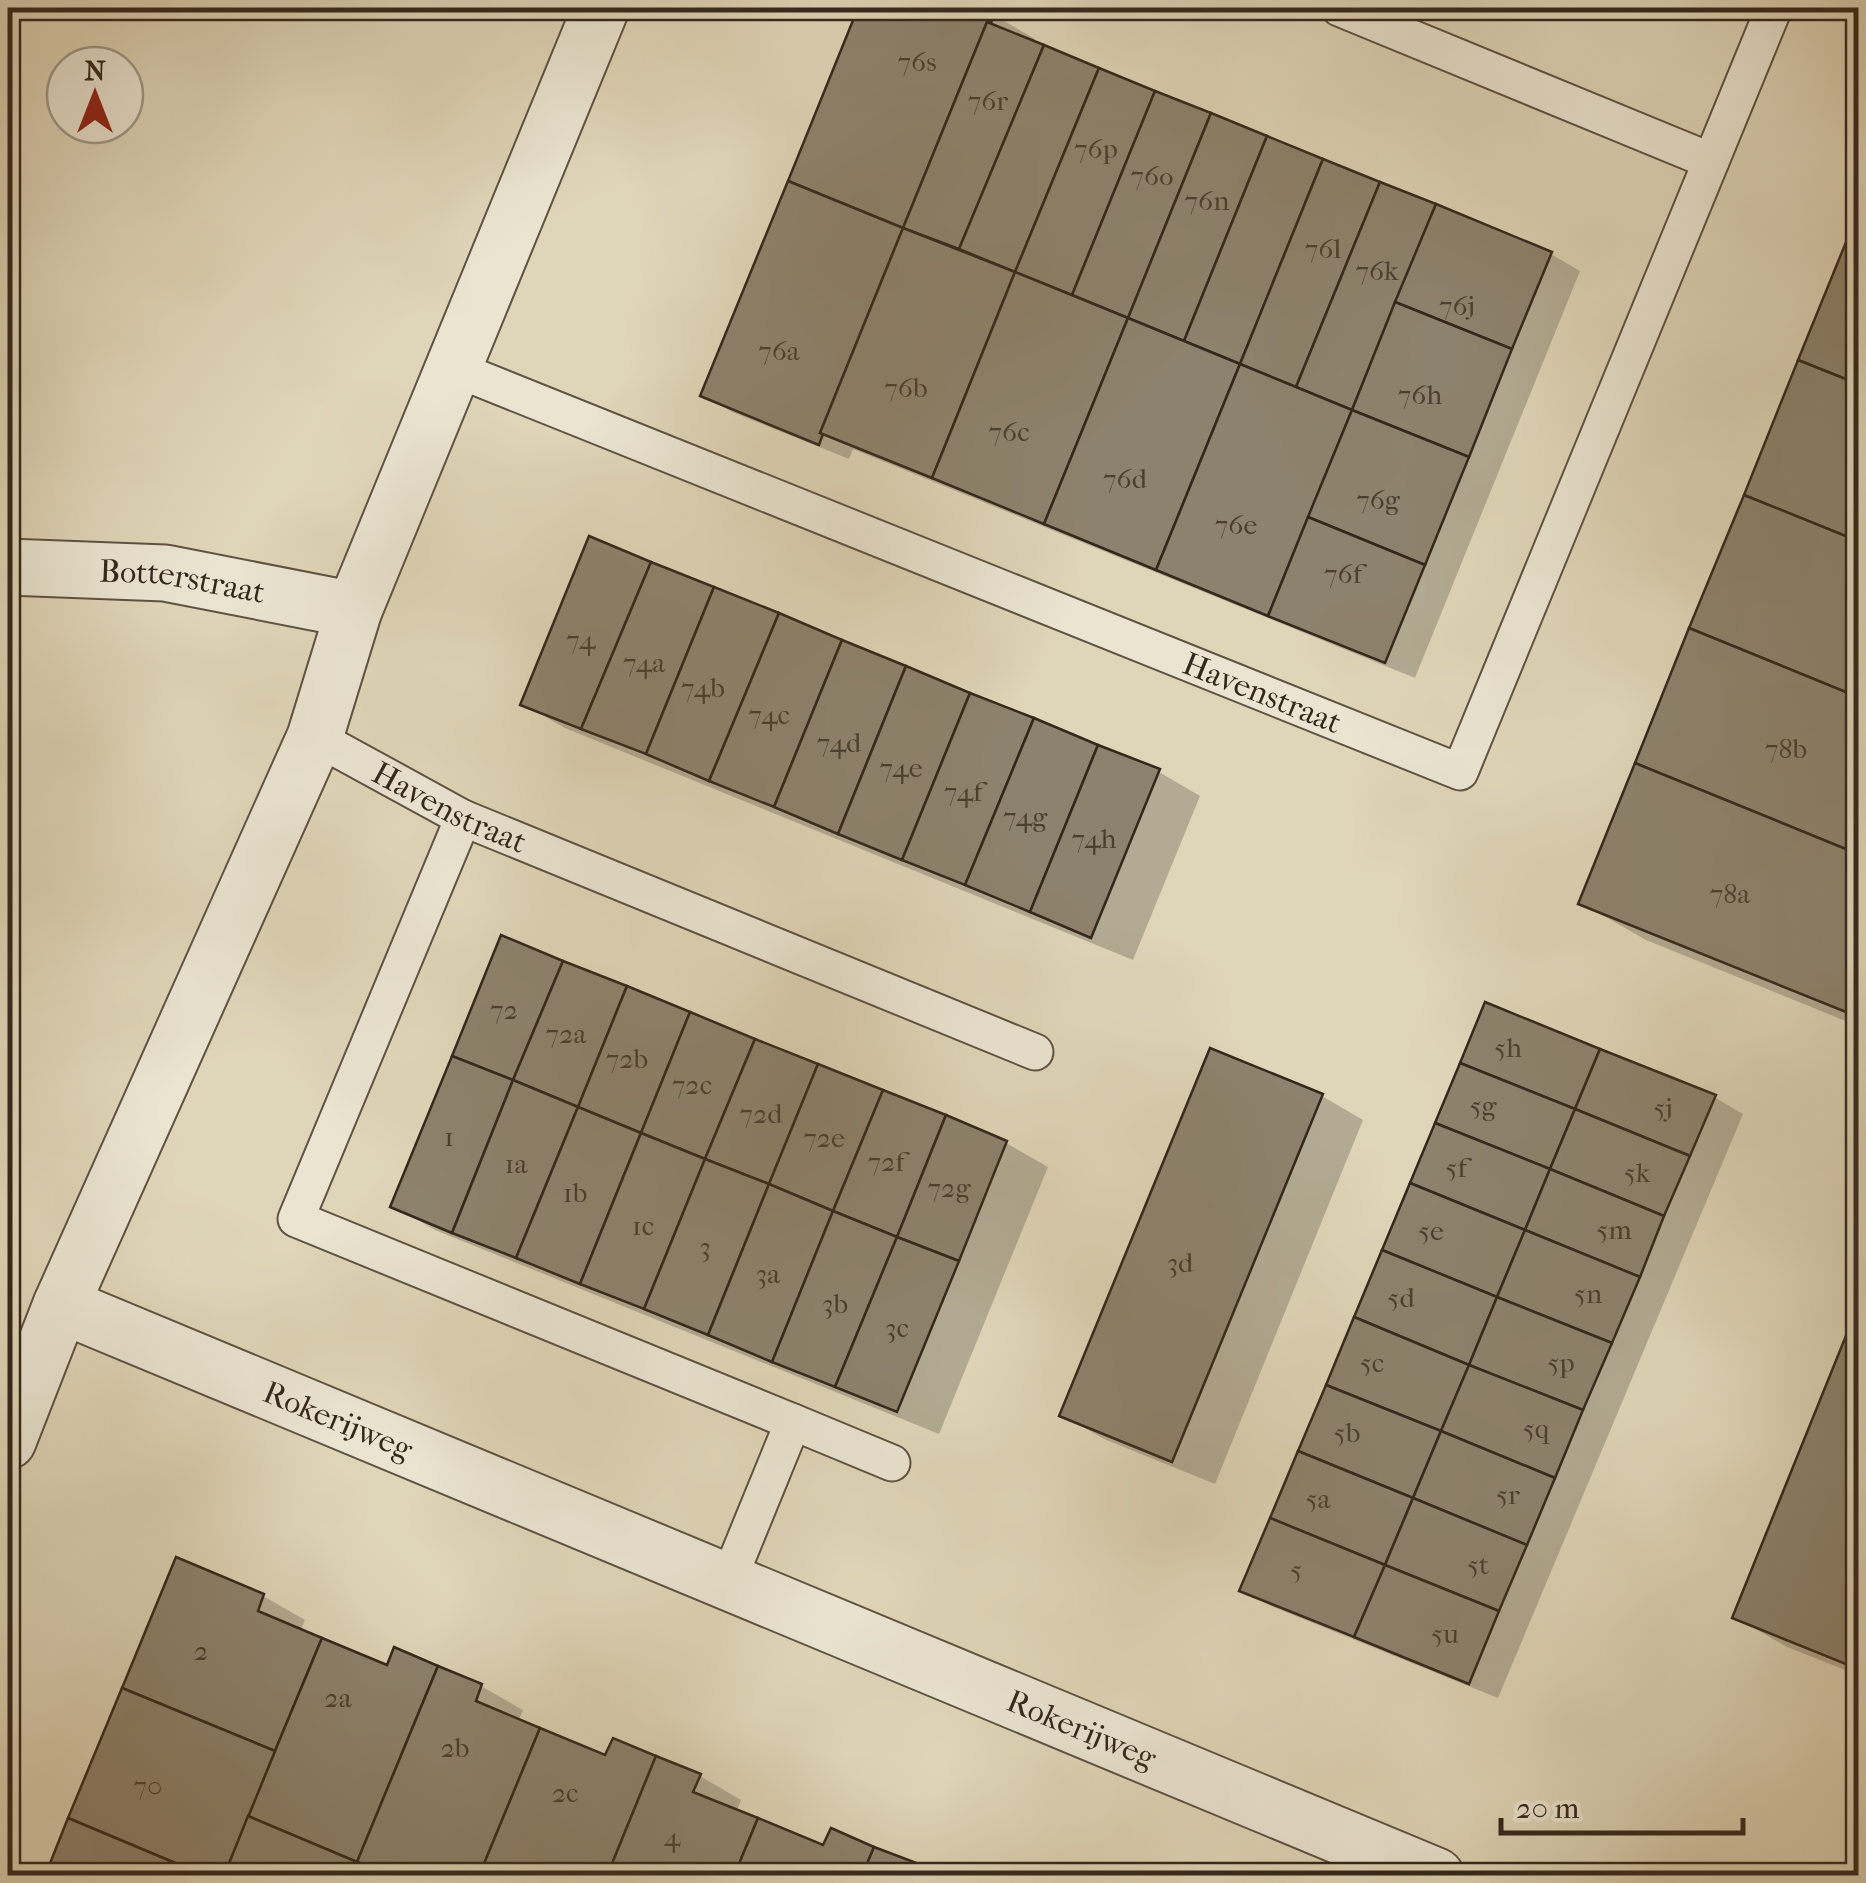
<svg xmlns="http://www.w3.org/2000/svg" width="1866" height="1883" font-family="'IM FELL French Canon',serif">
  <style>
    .shadow { fill: #0003 }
    .building { fill: #8d826d; stroke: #34281c; stroke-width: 2.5 }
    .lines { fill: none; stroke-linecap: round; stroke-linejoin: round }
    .lane-casing { stroke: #5f5343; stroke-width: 39 }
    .street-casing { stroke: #5f5343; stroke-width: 59 }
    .lane { stroke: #eae4d1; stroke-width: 35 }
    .street { stroke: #eae4d1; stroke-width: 55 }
    .labels { text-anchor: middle; stroke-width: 8; stroke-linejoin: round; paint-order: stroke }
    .number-label { font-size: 28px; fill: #4a3e30 }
    .street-label { font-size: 32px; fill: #34281c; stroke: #eae4d1 }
  </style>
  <rect width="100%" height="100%" fill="#dfd5b8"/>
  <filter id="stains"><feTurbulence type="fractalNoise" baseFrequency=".002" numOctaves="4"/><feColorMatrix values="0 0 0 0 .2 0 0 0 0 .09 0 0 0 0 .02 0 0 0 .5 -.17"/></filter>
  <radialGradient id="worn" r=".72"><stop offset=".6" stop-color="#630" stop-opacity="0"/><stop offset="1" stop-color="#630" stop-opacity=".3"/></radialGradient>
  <g class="shadow">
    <path d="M 861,8 L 976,8 L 994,15 L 1035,39 L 1034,43 L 1551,254 L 1580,271 L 1415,678 L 853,449 L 849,459 L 732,412 L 703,395 Z"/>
    <path d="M 1858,218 L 1858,1026 L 1646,940 L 1581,903 Z"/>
    <path d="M 523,704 L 1159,772 L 1200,796 L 1133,960 L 565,728 Z"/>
    <path d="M 502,938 L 1006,1143 L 1048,1167 L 939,1434 L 435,1230 L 394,1206 Z"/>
    <path d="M 1322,1096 L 1363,1120 L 1215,1484 L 1104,1439 L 1062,1415 Z"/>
    <path d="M 1714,1097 L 1743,1114 L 1498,1698 L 1271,1606 L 1242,1590 Z"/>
    <path d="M 1858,1314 L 1858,1675 L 1787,1647 L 1735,1617 Z"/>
    <path d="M 263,1596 L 305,1620 L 300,1632 L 389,1668 L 481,1686 L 523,1710 L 518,1722 L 606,1758 L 700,1776 L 741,1800 L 736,1812 L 824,1849 L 918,1866 L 933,1876 L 48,1876 Z"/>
  </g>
  <g class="building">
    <path d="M 858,8 L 983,8 L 995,12 L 991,23 L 987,22 L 903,228 L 788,181 Z"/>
    <path d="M 987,22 L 1044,45 L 959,249 L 903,228 Z"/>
    <path d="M 1044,45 L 1099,68 L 1015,272 L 959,249 Z"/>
    <path d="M 1099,68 L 1155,91 L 1072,295 L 1015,272 Z"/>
    <path d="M 1155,91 L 1211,113 L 1128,318 L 1072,295 Z"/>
    <path d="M 1211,113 L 1267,136 L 1184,341 L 1128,318 Z"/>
    <path d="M 1267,136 L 1323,159 L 1240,364 L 1184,341 Z"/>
    <path d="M 1323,159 L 1380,182 L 1296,387 L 1240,364 Z"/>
    <path d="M 788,181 L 903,228 L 820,433 L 823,434 L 819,445 L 700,396 Z"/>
    <path d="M 1380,182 L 1436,204 L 1352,410 L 1296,387 Z"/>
    <path d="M 1436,204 L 1552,252 L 1512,349 L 1395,302 Z"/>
    <path d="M 1853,225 L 1858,228 L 1858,384 L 1798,360 Z"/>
    <path d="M 903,228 L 1015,272 L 932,478 L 820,433 Z"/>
    <path d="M 1015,272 L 1128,318 L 1044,524 L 932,478 Z"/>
    <path d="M 1395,302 L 1512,349 L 1469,457 L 1352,410 Z"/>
    <path d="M 1128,318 L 1240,364 L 1156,570 L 1044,524 Z"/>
    <path d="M 1798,360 L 1858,384 L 1858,541 L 1744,495 Z"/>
    <path d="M 1240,364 L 1352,410 L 1268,616 L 1156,570 Z"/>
    <path d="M 1352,410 L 1469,457 L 1425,565 L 1308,517 Z"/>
    <path d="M 1744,495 L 1858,541 L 1858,697 L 1689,628 Z"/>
    <path d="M 1308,517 L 1425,565 L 1385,663 L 1268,616 Z"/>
    <path d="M 589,536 L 651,562 L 581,729 L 520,705 Z"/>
    <path d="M 651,562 L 714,587 L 646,754 L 581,729 Z"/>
    <path d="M 714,587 L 779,613 L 709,781 L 646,754 Z"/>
    <path d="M 779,613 L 842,640 L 774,807 L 709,781 Z"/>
    <path d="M 1689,628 L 1858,697 L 1858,854 L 1635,763 Z"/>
    <path d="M 842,640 L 906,666 L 838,834 L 774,807 Z"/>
    <path d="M 906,666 L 970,693 L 902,860 L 838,834 Z"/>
    <path d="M 970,693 L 1034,718 L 965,885 L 902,860 Z"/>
    <path d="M 1034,718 L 1098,745 L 1030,912 L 965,885 Z"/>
    <path d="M 1098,745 L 1160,769 L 1091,938 L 1030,912 Z"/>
    <path d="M 1635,763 L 1858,854 L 1858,996 L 1851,1014 L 1578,904 Z"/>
    <path d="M 501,935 L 563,961 L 513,1080 L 452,1056 Z"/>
    <path d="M 563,961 L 627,986 L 578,1107 L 513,1080 Z"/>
    <path d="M 627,986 L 690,1012 L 641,1133 L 578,1107 Z"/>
    <path d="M 1485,1002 L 1600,1049 L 1575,1109 L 1460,1063 Z"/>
    <path d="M 690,1012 L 755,1039 L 705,1159 L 641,1133 Z"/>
    <path d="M 755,1039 L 818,1064 L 769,1184 L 705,1159 Z"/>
    <path d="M 1210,1048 L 1323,1094 L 1172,1462 L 1059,1416 Z"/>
    <path d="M 1600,1049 L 1716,1095 L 1690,1156 L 1575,1109 Z"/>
    <path d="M 452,1056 L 513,1080 L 452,1233 L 390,1207 Z"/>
    <path d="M 1460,1063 L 1575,1109 L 1550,1169 L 1435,1123 Z"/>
    <path d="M 818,1064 L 883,1090 L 833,1211 L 769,1184 Z"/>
    <path d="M 513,1080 L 578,1107 L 516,1258 L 452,1233 Z"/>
    <path d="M 883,1090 L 946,1115 L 897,1237 L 833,1211 Z"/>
    <path d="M 578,1107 L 641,1133 L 580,1284 L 516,1258 Z"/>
    <path d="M 1575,1109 L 1690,1156 L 1664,1216 L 1550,1169 Z"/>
    <path d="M 946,1115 L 1007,1141 L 959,1261 L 897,1237 Z"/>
    <path d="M 1435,1123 L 1550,1169 L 1525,1230 L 1410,1183 Z"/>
    <path d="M 641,1133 L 705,1159 L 644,1309 L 580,1284 Z"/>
    <path d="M 705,1159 L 769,1184 L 708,1335 L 644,1309 Z"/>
    <path d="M 1550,1169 L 1664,1216 L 1640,1277 L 1525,1230 Z"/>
    <path d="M 1410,1183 L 1525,1230 L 1497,1297 L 1382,1250 Z"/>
    <path d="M 769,1184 L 833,1211 L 772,1362 L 708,1335 Z"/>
    <path d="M 833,1211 L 897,1237 L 835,1387 L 772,1362 Z"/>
    <path d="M 1525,1230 L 1640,1277 L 1612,1343 L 1497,1297 Z"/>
    <path d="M 897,1237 L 959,1261 L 897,1412 L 835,1387 Z"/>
    <path d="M 1382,1250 L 1497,1297 L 1469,1365 L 1354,1317 Z"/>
    <path d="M 1497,1297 L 1612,1343 L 1583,1410 L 1469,1365 Z"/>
    <path d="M 1858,1306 L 1858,1669 L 1732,1618 Z"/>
    <path d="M 1354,1317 L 1469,1365 L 1441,1431 L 1326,1385 Z"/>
    <path d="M 1469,1365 L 1583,1410 L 1555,1478 L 1441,1431 Z"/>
    <path d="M 1326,1385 L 1441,1431 L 1413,1498 L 1298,1451 Z"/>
    <path d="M 1441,1431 L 1555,1478 L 1527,1545 L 1413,1498 Z"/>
    <path d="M 1298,1451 L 1413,1498 L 1385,1565 L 1270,1518 Z"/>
    <path d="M 1413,1498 L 1527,1545 L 1499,1611 L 1385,1565 Z"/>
    <path d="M 1270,1518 L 1385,1565 L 1354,1637 L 1239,1591 Z"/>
    <path d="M 176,1557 L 264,1594 L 258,1611 L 322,1638 L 275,1751 L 122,1688 Z"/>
    <path d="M 1385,1565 L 1499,1611 L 1469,1684 L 1354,1637 Z"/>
    <path d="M 322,1638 L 387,1665 L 394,1647 L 438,1666 L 357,1862 L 248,1816 Z"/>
    <path d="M 438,1666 L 482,1684 L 476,1701 L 540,1728 L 479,1876 L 392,1876 L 357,1862 Z"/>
    <path d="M 122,1688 L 275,1751 L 224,1876 L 206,1876 L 68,1818 Z"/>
    <path d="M 540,1728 L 605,1755 L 613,1738 L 656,1756 L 607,1876 L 479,1876 Z"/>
    <path d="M 656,1756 L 701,1774 L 693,1792 L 758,1818 L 734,1876 L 607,1876 Z"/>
    <path d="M 248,1816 L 357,1862 L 352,1876 L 224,1876 Z"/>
    <path d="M 68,1818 L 206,1876 L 45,1876 Z"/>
    <path d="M 758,1818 L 823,1845 L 831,1828 L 874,1847 L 862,1876 L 734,1876 Z"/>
    <path d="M 874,1847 L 919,1864 L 914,1876 L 862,1876 Z"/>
    <path d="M 357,1862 L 392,1876 L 352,1876 Z"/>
  </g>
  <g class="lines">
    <defs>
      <g id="lane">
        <path d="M 1339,8 L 1711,161"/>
        <path id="s1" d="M 453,368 L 1460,772 L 1774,8"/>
        <path id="s2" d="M 315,737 L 463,818 L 1035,1052"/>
        <path d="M 463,818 L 296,1219 L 793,1422 L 728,1581"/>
        <path d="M 793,1422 L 892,1463"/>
      </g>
      <g id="street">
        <path id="s3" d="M 8,567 L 165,573 L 354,610"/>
        <path id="s4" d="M 61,1305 L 1436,1876"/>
        <path d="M 8,1441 L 61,1305 L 315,737 L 354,610 L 601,8"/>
      </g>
    </defs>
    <use href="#lane" class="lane-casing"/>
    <use href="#street" class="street-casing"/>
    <use href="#lane" class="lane"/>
    <use href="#street" class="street"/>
  </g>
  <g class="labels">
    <g class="number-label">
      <text x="917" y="71">76s</text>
      <text x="988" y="110">76r</text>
      <text x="1096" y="158">76p</text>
      <text x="1152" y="185">76o</text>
      <text x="1207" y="210">76n</text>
      <text x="1323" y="258">76l</text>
      <text x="1377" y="280">76k</text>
      <text x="1457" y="315">76j</text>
      <text x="779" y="360">76a</text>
      <text x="906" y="397">76b</text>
      <text x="1420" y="404">76h</text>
      <text x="1009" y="441">76c</text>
      <text x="1125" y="488">76d</text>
      <text x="1378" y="509">76g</text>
      <text x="1236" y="534">76e</text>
      <text x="1343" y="583">76f</text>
      <text x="581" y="649">74</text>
      <text x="644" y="672">74a</text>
      <text x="703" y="697">74b</text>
      <text x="769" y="724">74c</text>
      <text x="839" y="752">74d</text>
      <text x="1786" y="758">78b</text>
      <text x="901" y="777">74e</text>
      <text x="963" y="801">74f</text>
      <text x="1025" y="826">74g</text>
      <text x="1094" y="848">74h</text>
      <text x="1730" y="903">78a</text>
      <text x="504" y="1019">72</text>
      <text x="566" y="1043">72a</text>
      <text x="1508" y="1057">5h</text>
      <text x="627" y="1068">72b</text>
      <text x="692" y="1094">72c</text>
      <text x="1483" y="1115">5g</text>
      <text x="1663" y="1117">5j</text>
      <text x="761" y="1123">72d</text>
      <text x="449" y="1146">1</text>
      <text x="824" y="1147">72e</text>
      <text x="886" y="1171">72f</text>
      <text x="516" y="1173">1a</text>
      <text x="1456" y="1177">5f</text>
      <text x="1637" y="1182">5k</text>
      <text x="949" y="1197">72g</text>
      <text x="575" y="1202">1b</text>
      <text x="643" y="1235">1c</text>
      <text x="1614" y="1239">5m</text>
      <text x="1431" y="1240">5e</text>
      <text x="705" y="1256">3</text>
      <text x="1180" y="1272">3d</text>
      <text x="768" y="1283">3a</text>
      <text x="1588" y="1303">5n</text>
      <text x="1401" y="1307">5d</text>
      <text x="835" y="1313">3b</text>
      <text x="897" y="1337">3c</text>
      <text x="1372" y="1372">5c</text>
      <text x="1561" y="1372">5p</text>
      <text x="1536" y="1438">5q</text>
      <text x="1347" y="1442">5b</text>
      <text x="1508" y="1504">5r</text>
      <text x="1318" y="1508">5a</text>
      <text x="1478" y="1574">5t</text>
      <text x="1296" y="1579">5</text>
      <text x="1445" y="1643">5u</text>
      <text x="201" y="1660">2</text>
      <text x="338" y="1707">2a</text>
      <text x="455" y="1757">2b</text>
      <text x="148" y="1795">70</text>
      <text x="565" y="1802">2c</text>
      <text x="672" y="1846">4</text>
    </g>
    <g class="street-label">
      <text dy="11" stroke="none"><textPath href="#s3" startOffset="175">Botterstraat</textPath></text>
      <text dy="11" stroke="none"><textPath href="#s1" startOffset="872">Havenstraat</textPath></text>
      <text dy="11" stroke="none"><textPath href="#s2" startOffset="152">Havenstraat</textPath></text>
      <text dy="11" stroke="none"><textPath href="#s4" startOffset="300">Rokerijweg</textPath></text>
      <text dy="11" stroke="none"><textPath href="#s4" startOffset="1105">Rokerijweg</textPath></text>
    </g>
  </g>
  <rect width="1866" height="1883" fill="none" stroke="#dfd5b8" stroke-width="40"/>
  <rect x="10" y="10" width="1846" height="1863" fill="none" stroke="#34281c" stroke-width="5"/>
  <rect x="20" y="20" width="1826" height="1843" fill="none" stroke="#34281c" stroke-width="2.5"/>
  <g transform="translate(95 95)"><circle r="48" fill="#eae4d1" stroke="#a19989" stroke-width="2.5"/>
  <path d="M0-8L18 38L0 25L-18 38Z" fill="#8f2418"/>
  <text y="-15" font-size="28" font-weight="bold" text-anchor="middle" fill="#34281c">N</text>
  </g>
  <path d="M1501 1818v15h242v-15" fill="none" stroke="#34281c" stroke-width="5"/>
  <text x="1516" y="1818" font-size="30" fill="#34281c" stroke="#eae4d1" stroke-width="8" paint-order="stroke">20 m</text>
  <rect width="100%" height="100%" filter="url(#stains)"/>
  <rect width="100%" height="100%" fill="url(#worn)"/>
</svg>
